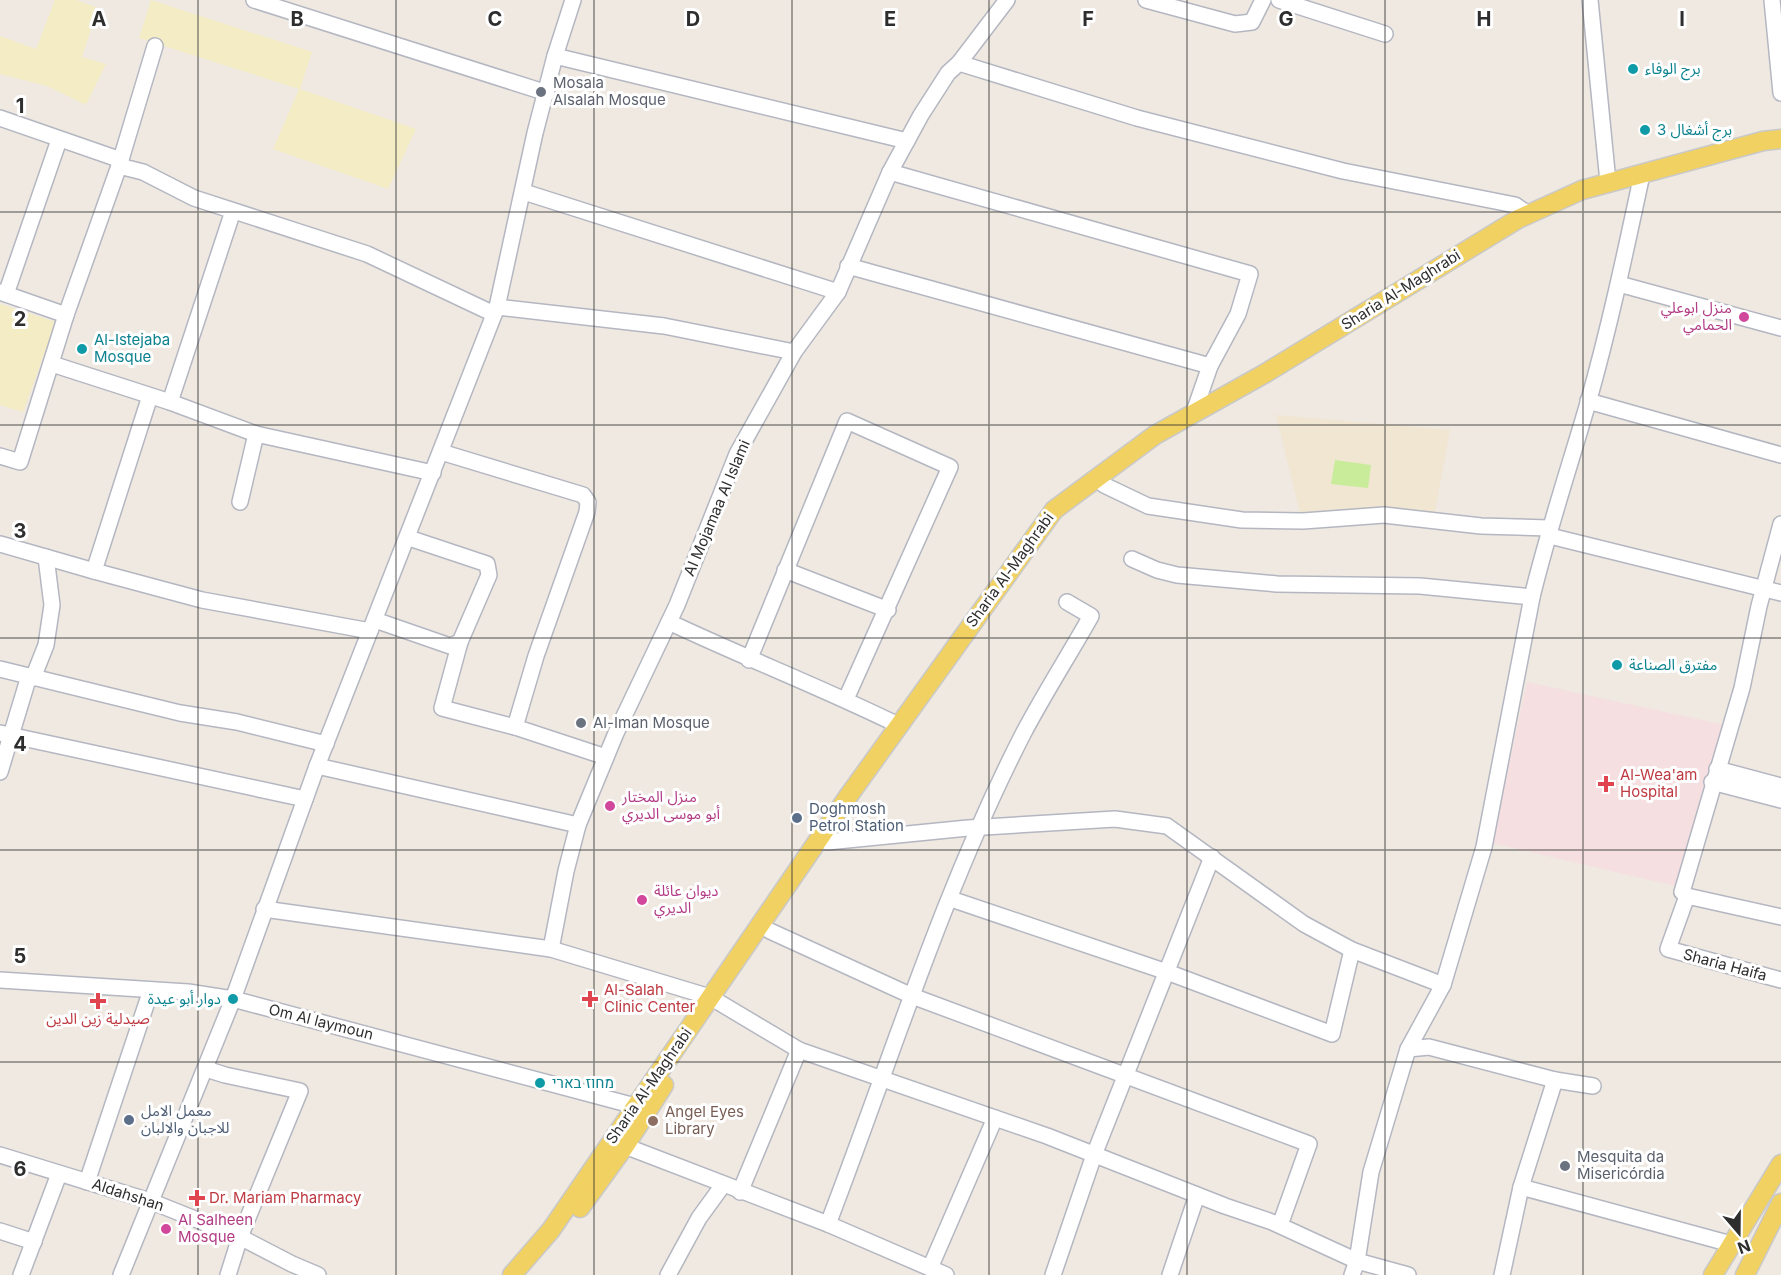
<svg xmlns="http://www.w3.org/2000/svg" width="1781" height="1275" font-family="Inter,'Noto Sans Arabic',Heebo,sans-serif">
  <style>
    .education { fill: #f0e6d1 }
    .medical { fill: #f5dfe0 }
    .sand { fill: #f3ecc5 }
    .pitch { fill: #c9ec9a }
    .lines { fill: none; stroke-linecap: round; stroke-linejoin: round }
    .minor-casing { stroke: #b4b7c1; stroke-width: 18 }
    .major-casing { stroke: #c9c9c9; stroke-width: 21 }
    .minor { stroke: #fff; stroke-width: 15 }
    .major { stroke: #f2d163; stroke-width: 18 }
    .grid { fill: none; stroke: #2e2e2e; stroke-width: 1.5; stroke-opacity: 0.55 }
    .culture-dot { fill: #0f9aa8; stroke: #fff; stroke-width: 2 }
    .worship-dot { fill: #6b7280; stroke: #fff; stroke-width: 2 }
    .hotel-dot { fill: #d1479c; stroke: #fff; stroke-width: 2 }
    .health-dot { fill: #e0444e; stroke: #fff; stroke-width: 2 }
    .service-dot { fill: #5c6f8a; stroke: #fff; stroke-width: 2 }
    .education-dot { fill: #8d6e63; stroke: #fff; stroke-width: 2 }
    .labels { text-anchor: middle; stroke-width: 6; stroke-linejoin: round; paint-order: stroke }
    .culture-label { font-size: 15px; fill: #0d838f; stroke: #fff; text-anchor: start }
    .worship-label { font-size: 15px; fill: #5b616d; stroke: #fff; text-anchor: start }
    .street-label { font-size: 15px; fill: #2e2e2e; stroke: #fff }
    .hotel-label { font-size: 15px; fill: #b23c85; stroke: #fff; text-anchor: start }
    .health-label { font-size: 15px; fill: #be3a42; stroke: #fff; text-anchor: start }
    .service-label { font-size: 15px; fill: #4e5e75; stroke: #fff; text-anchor: start }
    .education-label { font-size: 15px; fill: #785e54; stroke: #fff; text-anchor: start }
    .grid-label { font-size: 20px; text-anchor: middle; font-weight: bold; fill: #2e2e2e; stroke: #fff; stroke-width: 6; stroke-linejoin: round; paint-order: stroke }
  </style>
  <rect width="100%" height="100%" fill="#efe9e1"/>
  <path class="education" d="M 1276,415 L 1450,430 L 1435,512 L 1300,513 Z"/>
  <path class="medical" d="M 1527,682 L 1725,725 L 1675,886 L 1492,843 Z"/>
  <g class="sand">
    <path d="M 55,0 L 76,0 L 98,8 L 82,57 L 106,64 L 86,105 L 47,86 L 0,74 L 0,36 L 36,49 Z"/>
    <path d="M 151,0 L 312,52 L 300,89 L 416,129 L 388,189 L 273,149 L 299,89 L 139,38 Z"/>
    <path d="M 0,304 L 56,322 L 23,412 L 0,405 Z"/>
  </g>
  <path class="pitch" d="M 1335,460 L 1371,465 L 1368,488 L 1331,484 Z"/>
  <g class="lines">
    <defs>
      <g id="minor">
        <path d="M 254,0 L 547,93"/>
        <path d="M 1146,0 L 1235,24 L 1252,22 L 1263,0"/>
        <path d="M 1279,0 L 1385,34"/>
        <path d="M 1590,0 L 1608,182"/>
        <path d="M 1772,0 L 1781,93"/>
        <path d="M 155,46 L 119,166 L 143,172 L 194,198 L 367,254 L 494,314"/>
        <path d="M 555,56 L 907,141"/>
        <path d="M 959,63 L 1137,118 L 1343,171 L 1515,205 L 1528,214"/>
        <path d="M 0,118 L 121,160"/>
        <path d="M 890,172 L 1250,274 L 1238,314 L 1210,366"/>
        <path d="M 524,192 L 838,292"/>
        <path d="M 848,266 L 1210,366 L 1194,412"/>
        <path d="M 1619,284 L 1781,328"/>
        <path d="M 0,292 L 66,315"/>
        <path d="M 6,294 L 59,140"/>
        <path d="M 497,307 L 664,326 L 794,352"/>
        <path d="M 52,364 L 170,402 L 256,434 L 433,473"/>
        <path d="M 150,396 L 94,571 L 202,600 L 370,631"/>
        <path d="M 1588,401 L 1781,455"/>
        <path d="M 170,402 L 233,211"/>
        <path d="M 441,452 L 583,495 L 588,502 L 587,512 L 536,656 L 515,727 L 606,757"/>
        <path d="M 0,456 L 20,462 L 66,315 L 119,166"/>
        <path d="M 1104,485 L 1148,506 L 1242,520 L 1303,521 L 1384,515 L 1481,526 L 1549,528 L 1550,536 L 1781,593"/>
        <path d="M 240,502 L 256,434"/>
        <path d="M 1781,524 L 1759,606 L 1742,688 L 1682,892 L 1687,896 L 1781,917"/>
        <path d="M 0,544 L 94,571"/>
        <path d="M 1132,559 L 1157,570 L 1177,575 L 1277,584 L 1420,586 L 1532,597 C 1548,531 1569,468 1588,403 C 1609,329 1625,254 1641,179"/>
        <path d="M 785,570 L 888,610"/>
        <path d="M 375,620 L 450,646 L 460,642 L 489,575 L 487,564 L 409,538"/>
        <path d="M 669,622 C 745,658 823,688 898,725"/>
        <path d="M 460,642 L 442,708 L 515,727"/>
        <path d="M 749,660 L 847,421 L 950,467 L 846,699"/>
        <path d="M 0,669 L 180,713 L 237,722 L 326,744"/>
        <path d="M 33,678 L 46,645 L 52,605 L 46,557"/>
        <path d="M 0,733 L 305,799"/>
        <path d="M 317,766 L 578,825"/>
        <path d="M 1717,769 L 1781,786"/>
        <path d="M 0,772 L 29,676"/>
        <path d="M 1712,782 L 1781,800"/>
        <path d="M 827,842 L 968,828 L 1115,819 L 1167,826 L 1304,924 L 1352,950 L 1443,985"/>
        <path d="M 1687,896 L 1668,949 L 1781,980"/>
        <path d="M 951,899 L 1167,972 L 1332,1034 L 1352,950"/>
        <path d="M 264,909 L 551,949 L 710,997 L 799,1050 L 1047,1136 L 1225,1206 L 1272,1222 L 1357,1261 L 1408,1275"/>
        <path d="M 770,931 L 912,996 L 1309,1144 L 1280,1225"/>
        <path d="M 551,949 L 566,871 L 578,825 L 616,733 L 677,605 L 737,454 L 794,352 L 838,292 L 890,172 L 921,115 L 948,73 L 959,63 L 1007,0"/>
        <path d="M 0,980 L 188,992 L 233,999 L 635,1106"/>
        <path d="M 1408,1049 L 1429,1047 L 1555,1080 L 1593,1086"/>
        <path d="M 206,1069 L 225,1075 L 300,1091 L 240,1237 L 228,1275"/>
        <path d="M 625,1146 L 828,1224 L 946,1275"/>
        <path d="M 0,1155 L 150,1201 L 240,1237 L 292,1264 L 318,1275"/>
        <path d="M 87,1182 L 151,990"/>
        <path d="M 1521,1187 L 1731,1244"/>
        <path d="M 740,1192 L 799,1050"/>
        <path d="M 828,1224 C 891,1060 943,890 1023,734 C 1044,694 1069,655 1091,616 L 1067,602"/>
        <path d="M 0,1231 L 34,1242"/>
        <path d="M 930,1268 L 995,1118"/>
        <path d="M 21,1275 L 59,1174"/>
        <path d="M 121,1275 L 233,999 L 317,766 L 497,307 L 535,133 L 555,56 L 573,0"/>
        <path d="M 668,1275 L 699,1218 L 723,1185"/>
        <path d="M 1053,1275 L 1094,1155 L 1212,857"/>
        <path d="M 1170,1275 L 1197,1195"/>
        <path d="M 1352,1275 L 1357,1261 L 1371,1172 L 1408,1049 L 1443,985 L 1484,847 L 1532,597"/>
        <path d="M 1502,1275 L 1521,1187 L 1555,1080"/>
      </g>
      <g id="major">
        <path d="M 580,1208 L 625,1146 L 664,1085"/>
        <path d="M 512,1275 L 551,1230 L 847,798 L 1054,510 L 1155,435 L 1264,374 L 1518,219 L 1582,190 L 1763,141 L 1781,139"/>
        <path d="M 1713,1275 L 1781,1164"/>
        <path d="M 1745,1275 L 1781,1203"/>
      </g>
    </defs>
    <use href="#minor" class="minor-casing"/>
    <use href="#major" class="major-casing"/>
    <use href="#minor" class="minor"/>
    <use href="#major" class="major"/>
  </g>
  <path class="grid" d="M 198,0 L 198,1275M 396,0 L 396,1275M 594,0 L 594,1275M 792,0 L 792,1275M 989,0 L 989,1275M 1187,0 L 1187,1275M 1385,0 L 1385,1275M 1583,0 L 1583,1275M 0,212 L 1781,212M 0,425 L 1781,425M 0,638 L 1781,638M 0,850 L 1781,850M 0,1062 L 1781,1062"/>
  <g class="culture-dot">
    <circle cx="1633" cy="69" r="6"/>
    <circle cx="1645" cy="130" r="6"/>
    <circle cx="82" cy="349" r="6"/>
    <circle cx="1617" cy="665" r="6"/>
    <circle cx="233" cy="999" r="6"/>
    <circle cx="540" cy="1083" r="6"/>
  </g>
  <g class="worship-dot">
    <circle cx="541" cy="92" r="6"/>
    <circle cx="581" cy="723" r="6"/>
    <circle cx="1565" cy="1166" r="6"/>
  </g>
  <g class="hotel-dot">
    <circle cx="1744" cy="317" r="6"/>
    <circle cx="610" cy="806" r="6"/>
    <circle cx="642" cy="900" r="6"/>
    <circle cx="166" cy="1229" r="6"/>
  </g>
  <g class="health-dot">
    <path d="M1603 775h6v6h6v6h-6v6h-6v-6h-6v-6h6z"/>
    <path d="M587 990h6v6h6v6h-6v6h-6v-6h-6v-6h6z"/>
    <path d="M95 992h6v6h6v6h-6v6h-6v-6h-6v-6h6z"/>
    <path d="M194 1189h6v6h6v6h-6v6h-6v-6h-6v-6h6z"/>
  </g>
  <g class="service-dot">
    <circle cx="797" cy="818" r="6"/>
    <circle cx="129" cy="1120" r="6"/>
  </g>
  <circle class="education-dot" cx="653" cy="1121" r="6"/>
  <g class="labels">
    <g class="culture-label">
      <text x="1645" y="74">برج الوفاء</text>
      <text x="1657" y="135">برج أشغال 3</text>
      <text x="94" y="345">Al-Istejaba<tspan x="94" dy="17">Mosque</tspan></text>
      <text x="1629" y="670">مفترق الصناعة</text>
      <text x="221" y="1004" text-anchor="end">دوار أبو عيدة</text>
      <text x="552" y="1088">מחוז בארי</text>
    </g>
    <g class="worship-label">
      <text x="553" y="88">Mosala<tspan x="553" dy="17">Alsalah Mosque</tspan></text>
      <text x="593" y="728">Al-Iman Mosque</text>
      <text x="1577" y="1162">Mesquita da<tspan x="1577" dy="17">Misericórdia</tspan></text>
    </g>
    <g class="street-label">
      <text transform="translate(1401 290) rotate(-32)" y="5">Sharia Al-Maghrabi</text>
      <text transform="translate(717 508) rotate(-67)" y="5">Al Mojamaa Al Islami</text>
      <text transform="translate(1010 570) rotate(-54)" y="5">Sharia Al-Maghrabi</text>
      <text transform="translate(1725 965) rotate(15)" y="5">Sharia Haifa</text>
      <text transform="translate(321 1022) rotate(14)" y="5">Om Al laymoun</text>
      <text transform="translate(649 1086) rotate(-55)" y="5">Sharia Al-Maghrabi</text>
      <text transform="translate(128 1195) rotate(18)" y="5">Aldahshan</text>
    </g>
    <g class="hotel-label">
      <text x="1732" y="313" text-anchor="end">منزل ابوعلي<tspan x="1732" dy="17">الحمامي</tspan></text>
      <text x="622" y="802">منزل المختار<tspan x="622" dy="17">أبو موسى الديري</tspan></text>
      <text x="654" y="896">ديوان عائلة<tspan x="654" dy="17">الديري</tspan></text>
      <text x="178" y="1225">Al Salheen<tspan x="178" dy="17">Mosque</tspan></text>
    </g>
    <g class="health-label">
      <text x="1620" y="780">Al-Wea'am<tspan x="1620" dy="17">Hospital</tspan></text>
      <text x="604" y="995">Al-Salah<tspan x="604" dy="17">Clinic Center</tspan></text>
      <text x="98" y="1024" text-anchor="middle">صيدلية زين الدين</text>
      <text x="209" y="1203">Dr. Mariam Pharmacy</text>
    </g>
    <g class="service-label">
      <text x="809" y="814">Doghmosh<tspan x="809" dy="17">Petrol Station</tspan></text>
      <text x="141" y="1116">معمل الامل<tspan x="141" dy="17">للاجبان والالبان</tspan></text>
    </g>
    <g class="education-label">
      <text x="665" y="1117">Angel Eyes<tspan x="665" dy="17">Library</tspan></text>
    </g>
  </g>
  <g class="grid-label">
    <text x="99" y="26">A</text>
    <text x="297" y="26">B</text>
    <text x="495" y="26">C</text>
    <text x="693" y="26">D</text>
    <text x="890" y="26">E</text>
    <text x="1088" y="26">F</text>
    <text x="1286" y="26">G</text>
    <text x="1484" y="26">H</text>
    <text x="1682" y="26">I</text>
    <text x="20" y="113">1</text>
    <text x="20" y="326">2</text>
    <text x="20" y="538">3</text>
    <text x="20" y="751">4</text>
    <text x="20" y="963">5</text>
    <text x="20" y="1176">6</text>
  </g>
  <g transform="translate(1739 1233) rotate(160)" stroke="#ffffff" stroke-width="4.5" paint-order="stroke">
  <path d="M0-4.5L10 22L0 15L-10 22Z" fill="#2e2e2e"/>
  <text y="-9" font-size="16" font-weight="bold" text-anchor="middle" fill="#2e2e2e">N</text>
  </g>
</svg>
